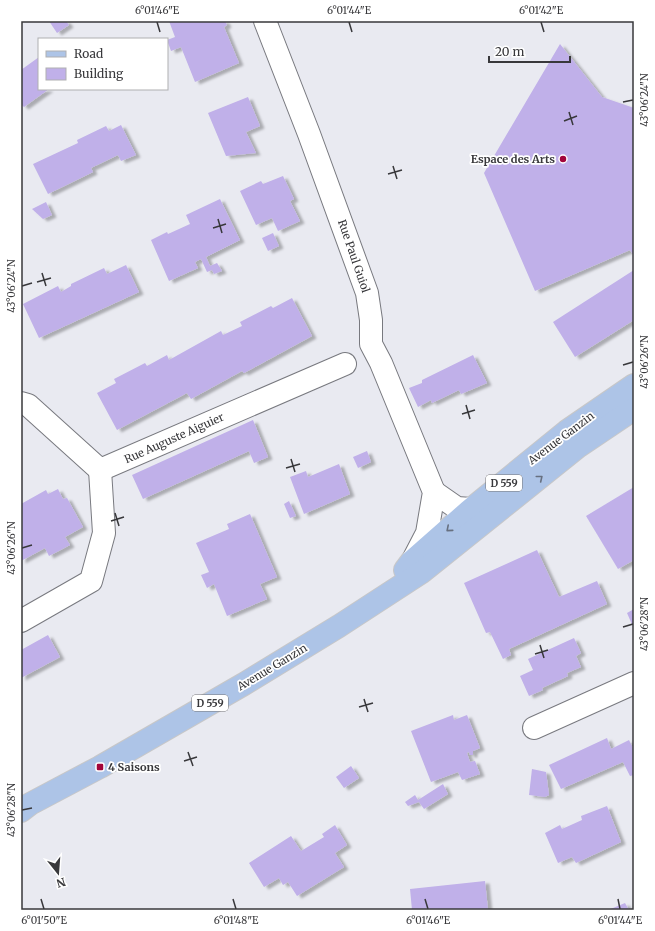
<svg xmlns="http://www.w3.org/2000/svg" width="655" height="931" font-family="Merriweather,serif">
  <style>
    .building { fill: #c0b0e9; filter: url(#shadow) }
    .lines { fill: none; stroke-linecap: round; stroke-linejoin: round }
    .minor-casing { stroke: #78797f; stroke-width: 24 }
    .major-casing { stroke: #c7c7c8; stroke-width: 24 }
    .minor { stroke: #fff; stroke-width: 22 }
    .major { stroke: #adc4e7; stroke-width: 22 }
    .oneway { stroke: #677080 }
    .ticks { fill: none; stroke: #38383b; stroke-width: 1.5 }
    .poi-dot { fill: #a2053b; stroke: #fff; stroke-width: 1.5 }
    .labels { text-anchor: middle; stroke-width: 3.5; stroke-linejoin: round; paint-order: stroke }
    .shield { fill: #fff; stroke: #747476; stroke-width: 1 }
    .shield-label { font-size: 10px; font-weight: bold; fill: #38383b }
    .poi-label { font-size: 11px; font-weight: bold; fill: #38383b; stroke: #fff; text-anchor: end }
    .street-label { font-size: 11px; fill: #38383b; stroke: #fff }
    .neatline { fill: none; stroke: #38383b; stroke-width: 1.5 }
    .ticks-label { font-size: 10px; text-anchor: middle; fill: #38383b }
  </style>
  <defs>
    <filter id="shadow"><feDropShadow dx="4.5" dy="2.5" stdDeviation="1" flood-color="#0004"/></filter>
  </defs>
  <rect width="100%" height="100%" fill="#e9eaf1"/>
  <g class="building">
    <path d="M 49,21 L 66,21 L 69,25 L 57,33 Z"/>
    <path d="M 169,21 L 225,21 L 227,25 L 224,27 L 239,63 L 195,82 L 181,47 L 171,51 L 167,40 L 175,37 Z"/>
    <path d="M 560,44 L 602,97 L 634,108 L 634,256 L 630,250 L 535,291 L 484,173 Z"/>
    <path d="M 39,57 L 39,89 L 49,89 L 24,107 L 21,104 L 21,70 Z"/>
    <path d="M 248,97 L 260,126 L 246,132 L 256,153 L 226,156 L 208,113 Z"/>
    <path d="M 121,125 L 136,155 L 121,161 L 118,155 L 91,168 L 93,172 L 48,194 L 33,164 L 78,143 L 77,140 L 106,126 L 109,131 Z"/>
    <path d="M 283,176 L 294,199 L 290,201 L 300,221 L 278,231 L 272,218 L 256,225 L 240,191 L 261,181 L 263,184 Z"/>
    <path d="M 220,199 L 240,240 L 206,257 L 210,266 L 217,263 L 222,271 L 214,274 L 212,270 L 207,272 L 201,259 L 195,262 L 198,268 L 169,281 L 151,240 L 167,232 L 168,234 L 190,224 L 186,215 Z"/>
    <path d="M 46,202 L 52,215 L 43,219 L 32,209 Z"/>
    <path d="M 273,233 L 279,246 L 268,251 L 262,238 Z"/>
    <path d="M 126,265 L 139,292 L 39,338 L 23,304 L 58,286 L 61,292 L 71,286 L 71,284 L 104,268 L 107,274 Z"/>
    <path d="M 634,270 L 634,320 L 575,357 L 553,322 Z"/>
    <path d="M 292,298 L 312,336 L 244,373 L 242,371 L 191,399 L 187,393 L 117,430 L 97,393 L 116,383 L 114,379 L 145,363 L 147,366 L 167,355 L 169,360 L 221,331 L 223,335 L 242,326 L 240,322 L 271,306 L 273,308 Z"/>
    <path d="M 473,355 L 487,383 L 461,394 L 459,390 L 432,403 L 431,400 L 418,407 L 409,388 L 422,383 L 422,380 Z"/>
    <path d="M 253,420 L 268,457 L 254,463 L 249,451 L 143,499 L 132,475 Z"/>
    <path d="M 367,451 L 371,462 L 358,468 L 353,457 Z"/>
    <path d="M 339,464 L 350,494 L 304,514 L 290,477 L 306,471 L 308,477 Z"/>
    <path d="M 634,487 L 634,560 L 618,569 L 586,516 Z"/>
    <path d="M 58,489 L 63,499 L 67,498 L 83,527 L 65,537 L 70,545 L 49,556 L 45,548 L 21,561 L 21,504 L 46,490 L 48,494 Z"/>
    <path d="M 289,501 L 296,516 L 290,518 L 284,504 Z"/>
    <path d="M 250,514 L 277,577 L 260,584 L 267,599 L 227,616 L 214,584 L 207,588 L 201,575 L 209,572 L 196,543 L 229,529 L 227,524 Z"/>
    <path d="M 537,550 L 559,597 L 597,581 L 607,604 L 509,649 L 511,655 L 503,659 L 490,632 L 486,633 L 464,583 Z"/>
    <path d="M 634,609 L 634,629 L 627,613 Z"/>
    <path d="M 48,635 L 60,657 L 21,678 L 21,650 Z"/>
    <path d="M 574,638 L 581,653 L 576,656 L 581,667 L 567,673 L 568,676 L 542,688 L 543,690 L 529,696 L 520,676 L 533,670 L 528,659 Z"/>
    <path d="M 453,715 L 454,720 L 467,715 L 480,748 L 473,751 L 473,755 L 470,755 L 469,752 L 467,753 L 470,762 L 475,761 L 480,774 L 462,780 L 458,772 L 431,782 L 411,731 Z"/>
    <path d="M 607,738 L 611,749 L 629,740 L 634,750 L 634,775 L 630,776 L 623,762 L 561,789 L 549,765 Z"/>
    <path d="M 351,766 L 359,778 L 344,788 L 336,777 Z"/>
    <path d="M 532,769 L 546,772 L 549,795 L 545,797 L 529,795 Z"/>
    <path d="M 443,784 L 448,794 L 424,809 L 419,802 L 408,806 L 405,802 L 415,795 L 418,800 Z"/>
    <path d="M 607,806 L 621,842 L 576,863 L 572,857 L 558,863 L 545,833 L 560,825 L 562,829 L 582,820 L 581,816 Z"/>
    <path d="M 335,825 L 347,845 L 335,853 L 344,867 L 297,896 L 288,882 L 283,885 L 279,878 L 264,887 L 249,863 L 291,836 L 301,851 L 324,837 L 322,834 Z"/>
    <path d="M 485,881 L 488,910 L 412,910 L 410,889 Z"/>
    <path d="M 625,903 L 629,910 L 608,910 L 613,908 Z"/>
  </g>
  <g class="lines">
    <defs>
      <g id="minor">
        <path d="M 265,21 L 309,134 L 367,293 L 371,320 L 371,344 L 381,363 L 434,492 L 427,533 L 413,560"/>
        <path d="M 21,403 L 28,405 L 100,470 L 345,364"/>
        <path d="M 434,492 L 457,508 L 486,510"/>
        <path d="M 21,621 L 91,581 L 104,533 L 100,470"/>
        <path d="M 534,728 L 634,683"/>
      </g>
      <g id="major">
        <path d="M 405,570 L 411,562 L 470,510 L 567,431 L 634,385"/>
        <path d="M 21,811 L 30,804 L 100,767 L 244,684 L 339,626 L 422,572 L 579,446 L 634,409"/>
      </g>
    </defs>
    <use href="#minor" class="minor-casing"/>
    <use href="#major" class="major-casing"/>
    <use href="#minor" class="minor"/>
    <use href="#major" class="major"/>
  </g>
  <defs><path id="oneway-chevron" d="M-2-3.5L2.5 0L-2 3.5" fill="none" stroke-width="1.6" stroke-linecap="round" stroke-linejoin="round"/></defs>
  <g class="oneway">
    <use href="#oneway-chevron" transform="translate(540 478) rotate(-39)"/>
    <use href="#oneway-chevron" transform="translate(449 529) rotate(139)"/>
  </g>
  <path class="ticks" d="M 157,22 L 160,32M 349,22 L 352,32M 541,22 L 544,32M 623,102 L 633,100M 569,112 L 573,125M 564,121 L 577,116M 393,166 L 397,179M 388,174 L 402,170M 218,219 L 222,233M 213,228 L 226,224M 42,273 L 46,286M 37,282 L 51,278M 22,286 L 32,283M 623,365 L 633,362M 466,405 L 470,419M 462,414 L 475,410M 291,459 L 295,472M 286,468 L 300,464M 115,513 L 119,526M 111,521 L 124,517M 22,548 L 32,545M 623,627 L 633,624M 540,645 L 544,658M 535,654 L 548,650M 364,699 L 368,712M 359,707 L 373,703M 188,752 L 193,766M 184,761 L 197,757M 22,810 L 32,808M 41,899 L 44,909M 233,899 L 236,909M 425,899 L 428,909M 618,899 L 620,909"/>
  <g class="poi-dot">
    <circle cx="563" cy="159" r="4"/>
    <rect x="96" y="763" width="8" height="8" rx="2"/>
  </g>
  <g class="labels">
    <g class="shield">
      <rect x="486" y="475" width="36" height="16" rx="3"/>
      <rect x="192" y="695" width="36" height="16" rx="3"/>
    </g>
    <g class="shield-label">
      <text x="504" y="487">D 559</text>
      <text x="210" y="707">D 559</text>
    </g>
    <g class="poi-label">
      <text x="555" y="163">Espace des Arts</text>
      <text x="108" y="771" text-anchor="start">4 Saisons</text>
    </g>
    <g class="street-label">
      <text transform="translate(354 256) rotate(71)" y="4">Rue Paul Guiol</text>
      <text transform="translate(174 438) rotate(-24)" y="4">Rue Auguste Aiguier</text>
      <text transform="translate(561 438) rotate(-37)" y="4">Avenue Ganzin</text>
      <text transform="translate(272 667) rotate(-31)" y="4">Avenue Ganzin</text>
    </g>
  </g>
  <rect width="655" height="931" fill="none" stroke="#ffffff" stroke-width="44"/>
  <rect x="38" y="38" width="130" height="52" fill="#ffffff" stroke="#afafb1"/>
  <rect x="46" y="51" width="20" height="6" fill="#adc4e7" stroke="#afafb1"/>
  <text x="74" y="58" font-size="12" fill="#38383b">Road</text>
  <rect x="46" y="68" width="20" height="12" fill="#c0b0e9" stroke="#afafb1"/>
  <text x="74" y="78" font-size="12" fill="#38383b">Building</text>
  <g transform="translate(58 873) rotate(163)" stroke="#ffffff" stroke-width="3" paint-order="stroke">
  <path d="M0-3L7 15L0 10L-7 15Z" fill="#38383b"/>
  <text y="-6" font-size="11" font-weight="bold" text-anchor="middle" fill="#38383b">N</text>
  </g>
  <path d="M489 56v6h81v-6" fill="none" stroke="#38383b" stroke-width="2"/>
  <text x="495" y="56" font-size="12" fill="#38383b" stroke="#ffffff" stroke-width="3" paint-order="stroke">20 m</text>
  <rect x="22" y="22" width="611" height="887" class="neatline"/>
  <g class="ticks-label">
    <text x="157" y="14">6°01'46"E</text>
    <text x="349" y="14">6°01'44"E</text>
    <text x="541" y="14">6°01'42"E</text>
    <text transform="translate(644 100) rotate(-90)" y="4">43°06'24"N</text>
    <text transform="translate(11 286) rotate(-90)" y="4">43°06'24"N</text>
    <text transform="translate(644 362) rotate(-90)" y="4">43°06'26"N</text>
    <text transform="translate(11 548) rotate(-90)" y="4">43°06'26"N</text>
    <text transform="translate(644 624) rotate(-90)" y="4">43°06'28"N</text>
    <text transform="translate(11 810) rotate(-90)" y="4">43°06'28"N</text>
    <text x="44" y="924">6°01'50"E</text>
    <text x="236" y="924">6°01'48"E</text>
    <text x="428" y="924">6°01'46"E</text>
    <text x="620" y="924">6°01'44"E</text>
  </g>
</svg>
